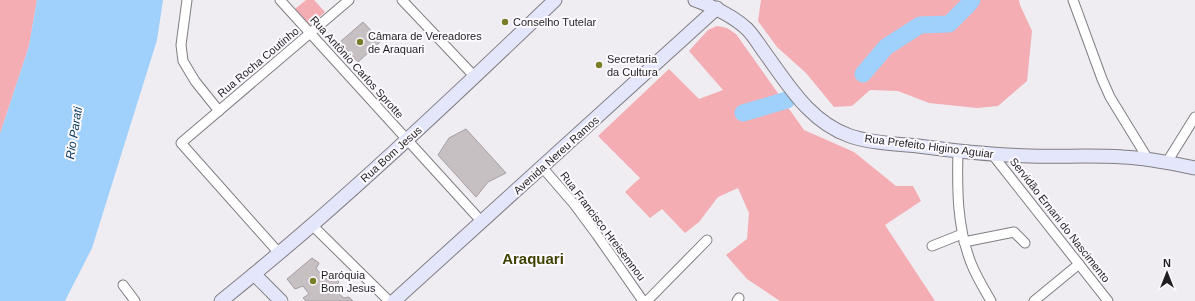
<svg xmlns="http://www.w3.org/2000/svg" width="1195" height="301" font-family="Arial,sans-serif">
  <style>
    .green { fill: #f4adb2 }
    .water { fill: #9fd1fc }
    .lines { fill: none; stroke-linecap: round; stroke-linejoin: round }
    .river { stroke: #9fd1fc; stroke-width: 17 }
    .building { fill: #c6c0c3; stroke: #a49fa2 }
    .street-casing { stroke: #807e83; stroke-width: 11 }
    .secondary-casing { stroke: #807e83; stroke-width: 15 }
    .street { stroke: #fff; stroke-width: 9 }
    .secondary { stroke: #e4e7fb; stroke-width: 13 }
    .poi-dot { fill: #7a7d27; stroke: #fdfaff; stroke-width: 1.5 }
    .labels { text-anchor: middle; stroke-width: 4; stroke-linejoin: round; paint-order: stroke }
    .poi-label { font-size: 11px; fill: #1f1e20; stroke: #fdfaff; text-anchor: start }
    .street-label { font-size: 11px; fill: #1f1e20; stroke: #fdfaff }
    .water-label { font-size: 12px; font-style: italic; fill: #033658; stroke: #fdfaff }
    .district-label { font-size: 15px; font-weight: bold; fill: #3f4100; stroke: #fdfaff }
  </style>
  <rect width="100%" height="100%" fill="#efecf2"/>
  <g class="green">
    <path d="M 0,0 L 37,0 L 29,46 L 0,134 Z"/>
    <path d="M 306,0 L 314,0 L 325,12 L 310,25 L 295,9 Z"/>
    <path d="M 761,0 L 1019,0 L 1020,5 L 1032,31 L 1027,81 L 998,106 L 977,108 L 929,103 L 898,91 L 870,90 L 852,106 L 834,107 L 806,73 L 777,47 L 758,21 Z"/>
    <path d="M 717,26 L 727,28 L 736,34 L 804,130 L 854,152 L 896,186 L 913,186 L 921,201 L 885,225 L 935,301 L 780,301 L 747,279 L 726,255 L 747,239 L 749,213 L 738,188 L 718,197 L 699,222 L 685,233 L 662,209 L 650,218 L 625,192 L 640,178 L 598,136 L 669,69 L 699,99 L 723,90 L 689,51 L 708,30 Z"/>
  </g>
  <path class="water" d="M 37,0 L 163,0 L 157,40 L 92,248 L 65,301 L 0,301 L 0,134 L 29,46 Z"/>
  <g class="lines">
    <g class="river">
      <path d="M 863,74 L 886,47 L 920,25 L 949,24 L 967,6 L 972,0"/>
      <path d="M 743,113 L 787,100"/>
    </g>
  </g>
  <g class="building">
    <path d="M 363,22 L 381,41 L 358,62 L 340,42 Z"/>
    <path d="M 466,129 L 506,173 L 488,182 L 476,197 L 438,155 L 449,138 Z"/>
    <path d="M 312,258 L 319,263 L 316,269 L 327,279 L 333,276 L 339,282 L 333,289 L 344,298 L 349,297 L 353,301 L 306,301 L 303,298 L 309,294 L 303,286 L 295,289 L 287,279 Z"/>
  </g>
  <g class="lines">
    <defs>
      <g id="street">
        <path d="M 187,0 L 181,45 L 183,61 L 195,81 L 219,111"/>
        <path d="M 280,0 L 482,222"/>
        <path d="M 402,0 L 475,77"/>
        <path d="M 1073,0 L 1102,79 L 1110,97 L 1148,159"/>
        <path d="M 958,151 C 957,189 957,227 971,263 C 976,276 984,289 991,301"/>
        <path d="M 992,154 L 1108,301"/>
        <path d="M 1167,162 L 1195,117"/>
        <path d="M 542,167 L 574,204 L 597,235 L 643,301"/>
        <path d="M 312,225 L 389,301"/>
        <path d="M 964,242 L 1014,232 L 1025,243"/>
        <path d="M 932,246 L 962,234"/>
        <path d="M 279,253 L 181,143 L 349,0"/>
        <path d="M 123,285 L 135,301"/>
        <path d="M 647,301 L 707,240"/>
        <path d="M 737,301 L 739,298"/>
        <path d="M 1034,301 L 1079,264"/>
      </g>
      <g id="secondary">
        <path d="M 695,0 C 714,7 732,15 747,29 C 754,36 759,45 765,53 C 789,86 810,122 850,136 C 871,143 896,144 918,146 C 955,151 993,155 1030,156 C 1061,157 1092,155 1123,157 C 1148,158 1171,163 1195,168"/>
        <path d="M 254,274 L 281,301"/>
        <path d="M 221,301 C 252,276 282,251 312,225 C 396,152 476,76 555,0"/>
        <path d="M 394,301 L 717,8"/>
      </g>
    </defs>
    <use href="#street" class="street-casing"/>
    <use href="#secondary" class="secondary-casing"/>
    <use href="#street" class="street"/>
    <use href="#secondary" class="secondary"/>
  </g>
  <g class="poi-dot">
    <circle cx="505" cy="22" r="4"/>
    <circle cx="360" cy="42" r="4"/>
    <circle cx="599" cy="65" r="4"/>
    <circle cx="313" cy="281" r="4"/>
  </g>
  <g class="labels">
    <g class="poi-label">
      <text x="513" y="26">Conselho Tutelar</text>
      <text x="368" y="40">Câmara de Vereadores<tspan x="368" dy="13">de Araquari</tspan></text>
      <text x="607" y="63">Secretaria<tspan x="607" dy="13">da Cultura</tspan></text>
      <text x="321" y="279">Paróquia<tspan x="321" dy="13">Bom Jesus</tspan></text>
    </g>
    <g class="street-label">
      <text transform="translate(258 62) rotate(-40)" y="4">Rua Rocha Coutinho</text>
      <text transform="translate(357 67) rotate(48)" y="4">Rua Antônio Carlos Sprotte</text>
      <text transform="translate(929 146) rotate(7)" y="4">Rua Prefeito Higino Aguiar</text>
      <text transform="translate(391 154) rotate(-42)" y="4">Rua Bom Jesus</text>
      <text transform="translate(556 155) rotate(-42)" y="4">Avenida Nereu Ramos</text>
      <text transform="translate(1060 220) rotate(52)" y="4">Servidão Ernani do Nascimento</text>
      <text transform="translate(603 226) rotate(53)" y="4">Rua Francisco Hreisemnou</text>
    </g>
    <g class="water-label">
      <text transform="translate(74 133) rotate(-81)" y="4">Rio Parati</text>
    </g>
    <g class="district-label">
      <text x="533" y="264">Araquari</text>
    </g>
  </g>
  <g transform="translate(1167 273)" stroke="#fdfaff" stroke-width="3" paint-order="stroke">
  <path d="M0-3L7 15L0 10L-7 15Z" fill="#1f1e20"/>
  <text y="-6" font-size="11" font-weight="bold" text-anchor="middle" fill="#1f1e20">N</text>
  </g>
</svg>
